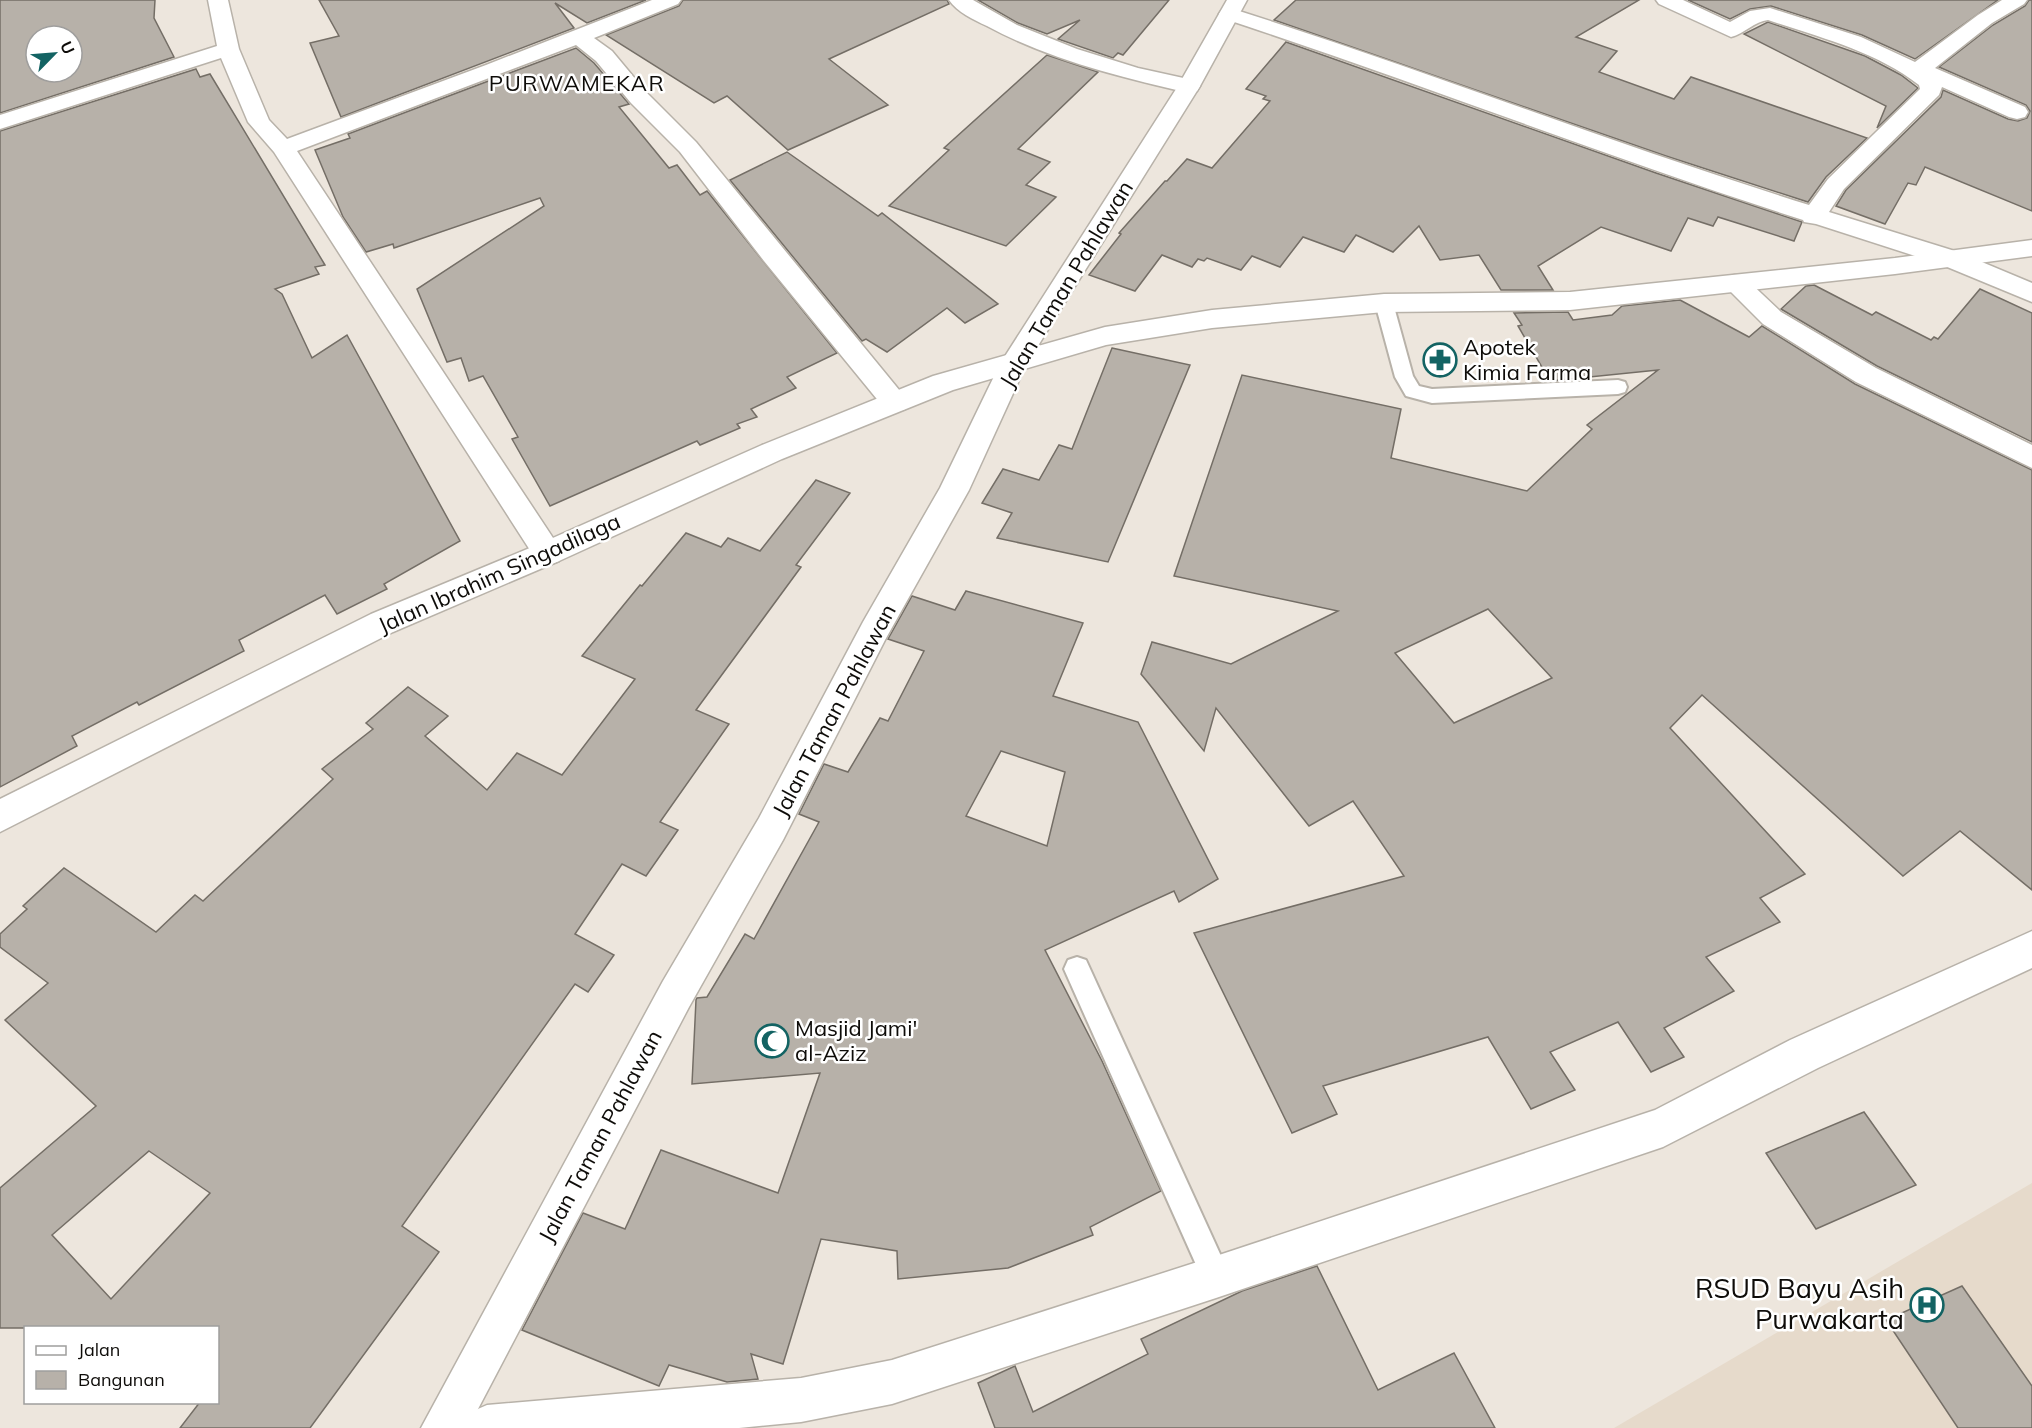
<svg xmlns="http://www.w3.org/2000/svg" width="2032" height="1428" font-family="Mulish,sans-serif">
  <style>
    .built { fill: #e6dacb }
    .building { fill: #b7b1a9; stroke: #746e66; stroke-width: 1.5; fill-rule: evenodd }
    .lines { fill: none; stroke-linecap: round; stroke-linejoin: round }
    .lane-casing { stroke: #b8b2a9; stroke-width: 4 }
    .street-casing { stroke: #b8b2a9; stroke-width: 3 }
    .primary-casing { stroke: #b8b2a9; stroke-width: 3 }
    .highway-casing { stroke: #b8b2a9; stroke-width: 3 }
    .lane { fill: #fff; fill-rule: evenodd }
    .street { fill: #fff; fill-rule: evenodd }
    .primary { fill: #fff; fill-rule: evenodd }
    .highway { fill: #fff; fill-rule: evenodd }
    .labels { text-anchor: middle; stroke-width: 5; stroke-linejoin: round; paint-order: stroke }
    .far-quarter-label { font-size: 22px; letter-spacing: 1.5px; fill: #0e0c09; stroke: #fff }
    .street-label { font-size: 22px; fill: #0e0c09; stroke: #fff }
    .poi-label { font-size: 22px; fill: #0e0c09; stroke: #fff; text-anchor: start }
    .near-poi-label { font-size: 27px; fill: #0e0c09; stroke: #fff; text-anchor: end }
  </style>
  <rect width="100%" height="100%" fill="#ede6dd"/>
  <path class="built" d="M 2032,1183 L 2032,1428 L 1614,1428 Z"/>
  <g class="building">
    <path d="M 0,0 L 155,0 L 154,18 L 174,57 L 0,113 ZM 36,36 L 72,36 L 72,72 L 36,72 Z"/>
    <path d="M 319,0 L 646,0 L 587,23 L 555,3 L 574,28 L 341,117 L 310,43 L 339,36 Z"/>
    <path d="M 683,0 L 947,0 L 949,4 L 829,59 L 888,105 L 788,150 L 727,96 L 714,103 L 606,35 L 679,6 Z"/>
    <path d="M 978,0 L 1169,0 L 1123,55 L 1118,53 L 1113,58 L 1058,39 L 1080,20 L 1047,34 L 1018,23 Z"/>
    <path d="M 1296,0 L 1639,0 L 1576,37 L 1617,51 L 1599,72 L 1674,99 L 1691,77 L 1867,138 L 1826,177 L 1808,202 L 1666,156 L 1274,20 Z"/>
    <path d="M 1688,0 L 1998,0 L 1915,59 L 1862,35 L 1771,6 L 1750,9 L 1730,19 Z"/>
    <path d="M 2029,0 L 2032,0 L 2032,211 L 1925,167 L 1916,185 L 1908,183 L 1885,224 L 1836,206 L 1846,190 L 1941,97 L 1943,90 L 2008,119 L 2018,121 L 2027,118 L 2030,111 L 2026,105 L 1939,67 L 1993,25 L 2025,6 Z"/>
    <path d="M 1768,22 L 1865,56 L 1901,75 L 1918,88 L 1877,128 L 1886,106 L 1744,34 Z"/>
    <path d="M 1286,42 L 1656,173 L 1802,222 L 1794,241 L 1718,217 L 1713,226 L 1688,218 L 1671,251 L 1601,227 L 1538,266 L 1553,290 L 1501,290 L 1479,255 L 1440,260 L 1419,226 L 1393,252 L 1356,235 L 1344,252 L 1303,237 L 1280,267 L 1252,256 L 1241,270 L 1207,258 L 1204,261 L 1198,259 L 1192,267 L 1162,255 L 1135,291 L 1089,275 L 1121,234 L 1119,233 L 1165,181 L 1167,181 L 1187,159 L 1212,168 L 1270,101 L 1263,99 L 1266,96 L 1246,89 Z"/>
    <path d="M 576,48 L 594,63 L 629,104 L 619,107 L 669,168 L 677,165 L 700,195 L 707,191 L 837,353 L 787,377 L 796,388 L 751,409 L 757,417 L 737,424 L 740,428 L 700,445 L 697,441 L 550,506 L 512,439 L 518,437 L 483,376 L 469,381 L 461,358 L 447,362 L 417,289 L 544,206 L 540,198 L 394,248 L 393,244 L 366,252 L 343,217 L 315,150 L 350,138 L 348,134 Z"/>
    <path d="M 1047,55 L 1098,72 L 1018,149 L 1050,162 L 1026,185 L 1056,197 L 1006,246 L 889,206 L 949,150 L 944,148 Z"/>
    <path d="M 196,69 L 200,77 L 210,74 L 325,265 L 315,267 L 319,274 L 275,289 L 282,294 L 312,358 L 347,335 L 460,541 L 384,584 L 387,589 L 337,614 L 325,595 L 239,640 L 244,651 L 139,705 L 137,702 L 72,736 L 77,746 L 0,787 L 0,131 Z"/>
    <path d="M 787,152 L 878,216 L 882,213 L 998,304 L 965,323 L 947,308 L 887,352 L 866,339 L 862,341 L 730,180 Z"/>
    <path d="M 1814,285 L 1872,315 L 1876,312 L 1931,340 L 1934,337 L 1938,339 L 1980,289 L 2032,313 L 2032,442 L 1877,366 L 1781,309 L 1806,286 Z"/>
    <path d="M 1680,300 L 1749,337 L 1762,326 L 1855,384 L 2032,470 L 2032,890 L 1960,831 L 1903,876 L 1702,695 L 1670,728 L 1805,874 L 1760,898 L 1780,922 L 1706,957 L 1734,991 L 1664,1028 L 1684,1057 L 1651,1072 L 1618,1022 L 1550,1052 L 1575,1090 L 1531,1109 L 1488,1037 L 1323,1086 L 1337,1114 L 1292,1133 L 1194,933 L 1404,876 L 1353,801 L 1309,826 L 1216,708 L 1204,751 L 1141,674 L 1152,642 L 1231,664 L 1338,611 L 1174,576 L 1242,375 L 1401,409 L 1391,458 L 1527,491 L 1592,429 L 1587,425 L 1658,370 L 1550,381 L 1518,326 L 1522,325 L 1514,313 L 1568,312 L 1573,320 L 1612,315 L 1622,306 ZM 1488,609 L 1552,678 L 1454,723 L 1395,653 Z"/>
    <path d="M 1112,348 L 1190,365 L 1108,562 L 997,538 L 1012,513 L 982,503 L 1003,469 L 1039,480 L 1059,445 L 1072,449 Z"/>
    <path d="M 816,480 L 850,493 L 796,565 L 801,567 L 696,710 L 729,724 L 660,822 L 678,830 L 646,876 L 622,864 L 575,934 L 614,955 L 588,992 L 575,984 L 402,1226 L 439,1252 L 310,1428 L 180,1428 L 200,1402 L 218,1402 L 218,1328 L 0,1328 L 0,1188 L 96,1106 L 5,1020 L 48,983 L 0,947 L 0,934 L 27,909 L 23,906 L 64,868 L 156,932 L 195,895 L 203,901 L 333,779 L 322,769 L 373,729 L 366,723 L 408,687 L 448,716 L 425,736 L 487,790 L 517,753 L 562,775 L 635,679 L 582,656 L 640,585 L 642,586 L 686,533 L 721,547 L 728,538 L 760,551 ZM 149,1151 L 210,1193 L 111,1299 L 52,1235 Z"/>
    <path d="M 966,591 L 1083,623 L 1053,696 L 1138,722 L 1218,879 L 1179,902 L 1174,891 L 1045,950 L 1102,1061 L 1161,1191 L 1090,1227 L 1093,1235 L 1008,1268 L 898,1279 L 897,1251 L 821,1239 L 783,1364 L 751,1354 L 758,1379 L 727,1382 L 669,1365 L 659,1386 L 522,1330 L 583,1213 L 625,1229 L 661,1150 L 778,1193 L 820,1073 L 692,1084 L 696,1000 L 697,998 L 707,997 L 745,934 L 754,939 L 819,822 L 799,814 L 824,764 L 848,772 L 880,718 L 888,721 L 924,651 L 888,639 L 912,596 L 955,610 ZM 1001,751 L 1065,772 L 1047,846 L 966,816 Z"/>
    <path d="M 1864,1112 L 1916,1185 L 1816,1229 L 1766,1153 Z"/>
    <path d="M 1317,1266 L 1378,1390 L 1454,1353 L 1495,1428 L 995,1428 L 978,1383 L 1015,1366 L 1033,1412 L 1148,1354 L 1141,1339 L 1242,1291 Z"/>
    <path d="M 1962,1286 L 2032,1386 L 2032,1428 L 1958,1428 L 1886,1320 Z"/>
  </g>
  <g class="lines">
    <defs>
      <g id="lane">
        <path d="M 1384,297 L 1390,299 L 1393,303 L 1413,376 L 1419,386 L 1432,389 L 1618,380 L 1625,382 L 1627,387 L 1625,392 L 1618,394 L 1432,403 L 1406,396 L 1395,377 L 1375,303 L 1378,299 Z"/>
        <path d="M 1077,957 L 1086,960 L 1226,1267 L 1231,1277 L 1226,1287 L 1216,1292 L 1206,1287 L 1064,969 L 1068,960 Z"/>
      </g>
      <g id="street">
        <path d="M 208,0 L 228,0 L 239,49 L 269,120 L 287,139 L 486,65 L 652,0 L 681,0 L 678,4 L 594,38 L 612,51 L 647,93 L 696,142 L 909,402 L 905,409 L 895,412 L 885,409 L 764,261 L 680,152 L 631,103 L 596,61 L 576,45 L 297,151 L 563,553 L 559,561 L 548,565 L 537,561 L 274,152 L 248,122 L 221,58 L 0,129 L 0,115 L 217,46 Z"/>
        <path d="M 949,0 L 973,0 L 1017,25 L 1077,49 L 1138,68 L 1197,81 L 1200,86 L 1197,91 L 1189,93 C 1120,77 1050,60 987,26 C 974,20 957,12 949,0 Z"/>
        <path d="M 1656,0 L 1683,0 L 1730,22 L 1750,11 L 1770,8 L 1861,37 L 1915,62 L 1978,15 L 2002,0 L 2027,0 L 2024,4 L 1992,23 L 1935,68 L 2025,107 L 2028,112 L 2025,117 L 2017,119 L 2009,117 L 1942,87 L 1939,95 L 1844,189 L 1829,212 L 1958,252 L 2032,283 L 2032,302 L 1940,264 L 1816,224 L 1804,222 L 1803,220 C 1607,157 1417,82 1222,18 L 1219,14 L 1222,10 L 1229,8 L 1236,10 C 1428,71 1616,145 1809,205 L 1828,179 L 1920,89 L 1919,85 C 1875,51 1821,38 1768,20 C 1755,21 1744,34 1731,37 L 1659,4 Z"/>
        <path d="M 1735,275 L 1744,277 L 1781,312 L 1876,368 L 2032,445 L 2032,468 L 1856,382 L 1763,324 L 1722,283 L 1726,277 Z"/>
        <path d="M 2032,931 L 2032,968 L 1818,1068 L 1663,1147 L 1216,1298 L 892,1404 L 801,1422 L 739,1428 L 464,1428 L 471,1412 L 487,1405 L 801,1378 L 892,1360 L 1216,1256 L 1655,1110 L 1790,1040 Z"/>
      </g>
      <path id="primary" d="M 1227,0 L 1247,0 L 1200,86 L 1026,365 L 969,490 L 885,640 L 783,840 L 689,1007 L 468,1428 L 421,1428 L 663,981 L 759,818 L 863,622 L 940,488 L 1000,364 L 1178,86 Z"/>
      <path id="highway" d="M 2032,240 L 2032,256 L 1895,274 L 1570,310 L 1384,312 L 1212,328 L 1106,345 L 953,390 L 782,459 L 559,561 L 393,632 L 0,832 L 0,799 L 371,614 L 537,545 L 762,445 L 933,376 L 1105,327 L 1212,310 L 1384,294 L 1570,292 L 1895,258 Z"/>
    </defs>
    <use href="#lane" class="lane-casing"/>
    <use href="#street" class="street-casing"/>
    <use href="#primary" class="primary-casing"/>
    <use href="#highway" class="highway-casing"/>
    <use href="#lane" class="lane"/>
    <use href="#street" class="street"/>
    <use href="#primary" class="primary"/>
    <use href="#highway" class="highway"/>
  </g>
  <defs>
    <symbol id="pharmacy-ring" viewBox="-11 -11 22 22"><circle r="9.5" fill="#fff" stroke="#136363" stroke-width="1.5"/><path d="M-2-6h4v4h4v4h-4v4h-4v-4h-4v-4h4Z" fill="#136363"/></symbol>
    <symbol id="mosque-ring" viewBox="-11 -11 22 22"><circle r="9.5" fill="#fff" stroke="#136363" stroke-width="1.5"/><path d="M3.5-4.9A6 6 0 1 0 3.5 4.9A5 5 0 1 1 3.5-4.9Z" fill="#136363"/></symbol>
    <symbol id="hospital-ring" viewBox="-11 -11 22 22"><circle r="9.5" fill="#fff" stroke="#136363" stroke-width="1.5"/><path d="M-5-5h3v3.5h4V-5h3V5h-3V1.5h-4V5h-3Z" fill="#136363"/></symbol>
  </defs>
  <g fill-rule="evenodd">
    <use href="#pharmacy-ring" x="1421" y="341" width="38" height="38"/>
    <use href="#mosque-ring" x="753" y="1022" width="38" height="38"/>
    <use href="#hospital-ring" x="1908" y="1286" width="38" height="38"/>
  </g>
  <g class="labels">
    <g class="far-quarter-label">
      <text x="577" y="91">PURWAMEKAR</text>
    </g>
    <g class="street-label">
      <text transform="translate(1066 284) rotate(-59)" y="8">Jalan Taman Pahlawan</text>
      <text transform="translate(499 573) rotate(-24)" y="8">Jalan Ibrahim Singadilaga</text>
      <text transform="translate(834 710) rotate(-62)" y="8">Jalan Taman Pahlawan</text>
      <text transform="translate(600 1136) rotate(-62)" y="8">Jalan Taman Pahlawan</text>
    </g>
    <g class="poi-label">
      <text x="1463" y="355">Apotek<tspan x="1463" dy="25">Kimia Farma</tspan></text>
      <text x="795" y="1036">Masjid Jami'<tspan x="795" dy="25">al-Aziz</tspan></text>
    </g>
    <g class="near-poi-label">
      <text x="1904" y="1298">RSUD Bayu Asih<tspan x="1904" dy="31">Purwakarta</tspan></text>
    </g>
  </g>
  <rect x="24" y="1326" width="195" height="78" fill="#ffffff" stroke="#9f9e9d" stroke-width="1.5"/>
  <rect x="36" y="1346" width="30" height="9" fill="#ffffff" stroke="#9f9e9d" stroke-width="1.5"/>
  <text x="78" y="1356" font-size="18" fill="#0e0c09">Jalan</text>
  <rect x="36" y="1371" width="30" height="18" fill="#b7b1a9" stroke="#9f9e9d" stroke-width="1.5"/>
  <text x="78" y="1386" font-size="18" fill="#0e0c09">Bangunan</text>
  <g transform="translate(54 54) rotate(65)"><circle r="28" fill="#ffffff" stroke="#9f9e9d" stroke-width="1.5"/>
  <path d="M0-4.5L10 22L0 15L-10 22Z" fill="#136363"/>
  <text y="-9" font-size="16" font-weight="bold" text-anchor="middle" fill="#0e0c09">U</text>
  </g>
</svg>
